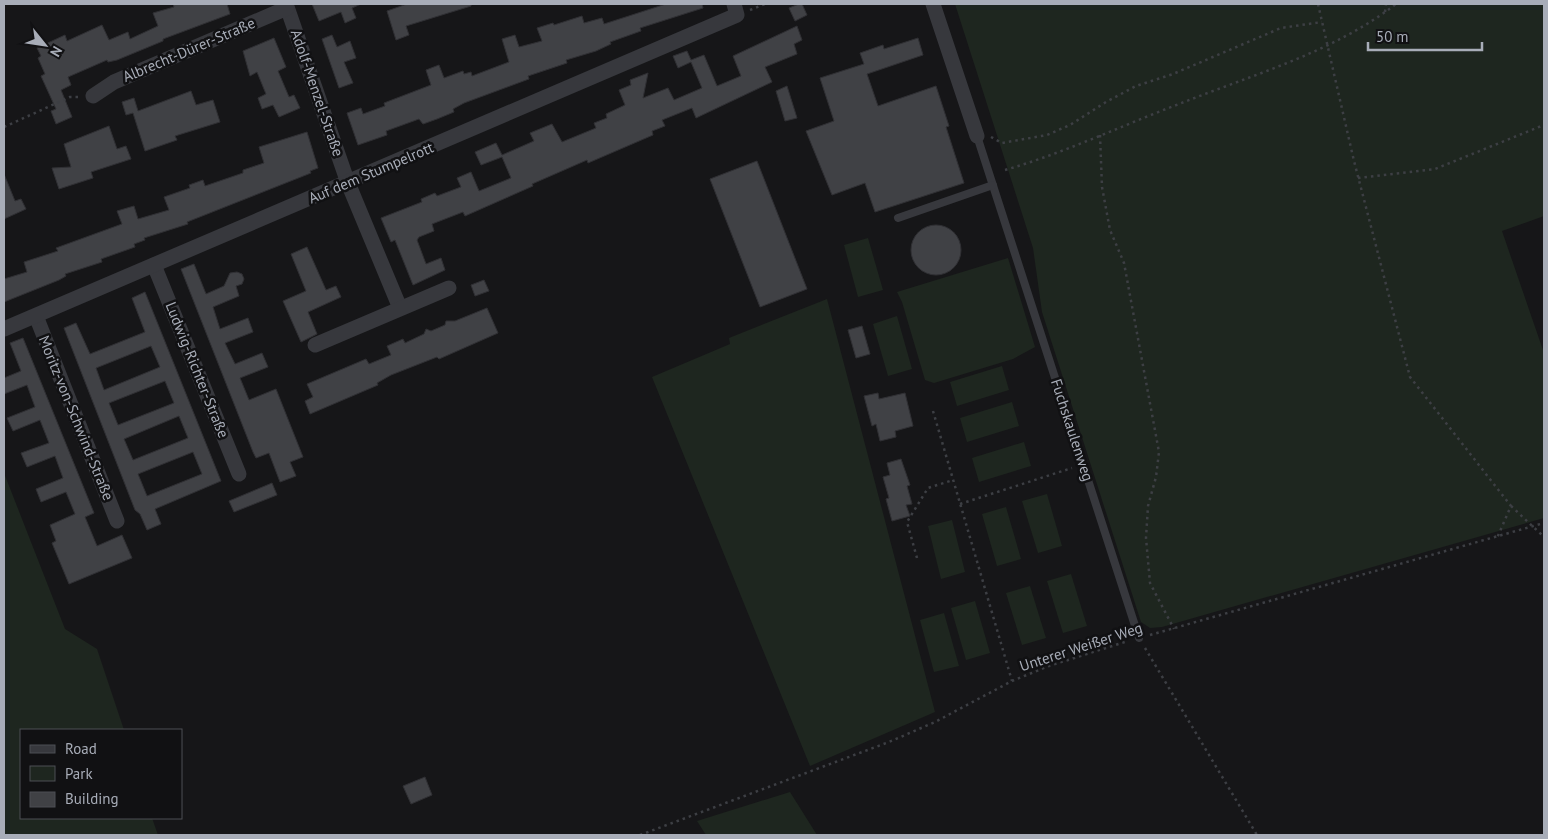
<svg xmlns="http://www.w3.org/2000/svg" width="1548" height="839" font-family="'PT Sans',sans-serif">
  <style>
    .green { fill: #1e261f }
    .building { fill: #404145; stroke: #303034; fill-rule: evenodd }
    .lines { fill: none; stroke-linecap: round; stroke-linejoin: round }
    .path { stroke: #3d3f44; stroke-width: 2.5; stroke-dasharray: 2.5 4; stroke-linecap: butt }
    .service { stroke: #37383d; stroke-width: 8 }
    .minor { stroke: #37383d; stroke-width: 15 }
    .labels { text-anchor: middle; stroke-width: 5; stroke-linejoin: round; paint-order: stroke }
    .street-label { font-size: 15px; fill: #a8adb8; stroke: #111113 }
  </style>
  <rect width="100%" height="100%" fill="#161618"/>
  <g class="green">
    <path d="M 955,4 L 1544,4 L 1544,216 L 1502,231 L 1544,353 L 1544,518 L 1162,627 L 1150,628 L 1141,622 L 1042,312 L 1033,248 Z"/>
    <path d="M 868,238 L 883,290 L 858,297 L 844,245 Z"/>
    <path d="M 1008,258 L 1035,347 L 1013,359 L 934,383 L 925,380 L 902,302 L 897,292 Z"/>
    <path d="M 827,299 L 935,712 L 810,766 L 652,377 L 730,344 L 729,338 Z"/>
    <path d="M 897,316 L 912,369 L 888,376 L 873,324 Z"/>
    <path d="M 1002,366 L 1009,390 L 957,406 L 950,382 Z"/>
    <path d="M 1012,402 L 1019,426 L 967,442 L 960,418 Z"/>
    <path d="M 1024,442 L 1031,466 L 979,482 L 972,458 Z"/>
    <path d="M 4,473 L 65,629 L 97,649 L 124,730 L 21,730 L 21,818 L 152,818 L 158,835 L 4,835 Z"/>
    <path d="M 1047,494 L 1062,546 L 1038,553 L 1022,501 Z"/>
    <path d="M 1006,507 L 1021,559 L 997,566 L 982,514 Z"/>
    <path d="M 952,520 L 965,572 L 941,579 L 928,526 Z"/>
    <path d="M 1071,574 L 1087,626 L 1063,633 L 1047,581 Z"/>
    <path d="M 1030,586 L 1046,638 L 1022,645 L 1006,593 Z"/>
    <path d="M 975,601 L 990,653 L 966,660 L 951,608 Z"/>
    <path d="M 944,613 L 959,666 L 934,672 L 920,620 Z"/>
    <path d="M 790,792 L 817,835 L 706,835 L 697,821 Z"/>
  </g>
  <g class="building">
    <path d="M 173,4 L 227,4 L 230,14 L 163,39 L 163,41 L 117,60 L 108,62 L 107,60 L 68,77 L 71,85 L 61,90 L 72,117 L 56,124 L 51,111 L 56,109 L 41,76 L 45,74 L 38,58 L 41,56 L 37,48 L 65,35 L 67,41 L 102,25 L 109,40 L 128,32 L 130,39 L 158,26 L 153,13 L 174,7 Z"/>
    <path d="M 312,4 L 361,4 L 352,8 L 356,18 L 345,23 L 341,12 L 319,21 Z"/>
    <path d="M 407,4 L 471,4 L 471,6 L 406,26 L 409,35 L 396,40 L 387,11 Z"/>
    <path d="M 666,4 L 702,4 L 703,8 L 640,28 L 641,31 L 610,42 L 611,44 L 596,51 L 566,60 L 567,63 L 528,76 L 529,79 L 464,103 L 453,109 L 454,112 L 437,119 L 423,124 L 419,119 L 386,131 L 387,135 L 358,145 L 347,113 L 361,108 L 363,114 L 385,106 L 384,103 L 431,85 L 426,70 L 439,65 L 444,78 L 463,71 L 464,74 L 471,72 L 472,76 L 509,62 L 502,39 L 515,35 L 519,47 L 542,41 L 537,28 L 553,23 L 554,25 L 582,16 L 584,23 L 602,18 L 604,24 Z"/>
    <path d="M 799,4 L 802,4 L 807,15 L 795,21 L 789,8 Z"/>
    <path d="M 797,26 L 802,40 L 794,44 L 797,54 L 765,67 L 772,82 L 696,118 L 692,108 L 662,120 L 665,126 L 652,131 L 653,135 L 588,163 L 587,160 L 532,184 L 533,186 L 465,216 L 463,212 L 432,224 L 434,231 L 419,237 L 417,240 L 426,264 L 441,258 L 445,270 L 413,285 L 395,240 L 391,242 L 381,218 L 422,202 L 421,199 L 435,193 L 437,196 L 461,187 L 457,178 L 471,172 L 479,191 L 511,178 L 502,157 L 481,165 L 475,152 L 496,143 L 502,155 L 534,141 L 530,133 L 552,124 L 562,142 L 596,128 L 594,123 L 607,118 L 606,114 L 625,105 L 619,90 L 631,85 L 630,80 L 648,73 L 643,98 L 668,88 L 674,100 L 702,88 L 691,62 L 678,68 L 673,56 L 687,51 L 691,60 L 704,55 L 717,86 L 741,76 L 733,56 Z"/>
    <path d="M 332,35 L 337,47 L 350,41 L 356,58 L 344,62 L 353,83 L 339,88 L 322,39 Z"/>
    <path d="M 274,38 L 286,67 L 278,71 L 289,97 L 294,95 L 300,108 L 279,117 L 273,105 L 262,109 L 258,98 L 266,94 L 257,72 L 250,76 L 243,51 Z"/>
    <path d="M 918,38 L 923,55 L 867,74 L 878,106 L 936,86 L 949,126 L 946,127 L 964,183 L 875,212 L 865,183 L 832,195 L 806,131 L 834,121 L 820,78 L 864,64 L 860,53 L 883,45 L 884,49 Z"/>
    <path d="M 787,86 L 797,118 L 785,121 L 776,91 Z"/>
    <path d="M 191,91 L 196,105 L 213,100 L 220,122 L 175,136 L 177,140 L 145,151 L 133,113 L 126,115 L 122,102 L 134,98 L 138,111 Z"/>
    <path d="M 109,126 L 117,149 L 126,146 L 131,159 L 91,172 L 93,178 L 59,189 L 52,168 L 71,167 L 64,144 Z"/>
    <path d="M 307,132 L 318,168 L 310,171 L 311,173 L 187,222 L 188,224 L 144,238 L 145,240 L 134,244 L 135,247 L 101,259 L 102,262 L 65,274 L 66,276 L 59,280 L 4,302 L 4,279 L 27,272 L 24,262 L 58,251 L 56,248 L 122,224 L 117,211 L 134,206 L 138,219 L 169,210 L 164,197 L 190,188 L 189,185 L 203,180 L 205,186 L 243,173 L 243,170 L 264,163 L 259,147 Z"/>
    <path d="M 757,161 L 807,289 L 760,307 L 710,179 Z"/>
    <path d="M 4,174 L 15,201 L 21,199 L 26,209 L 4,219 Z"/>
    <circle cx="936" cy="250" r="25"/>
    <path d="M 307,247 L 326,290 L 336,286 L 341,297 L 308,312 L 317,334 L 301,342 L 283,301 L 306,291 L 291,254 Z"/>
    <path d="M 194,264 L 206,294 L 224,286 L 230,273 L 237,272 L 242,274 L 244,279 L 242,284 L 236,286 L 239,296 L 213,307 L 220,329 L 248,318 L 253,332 L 225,343 L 235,364 L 262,353 L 268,367 L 240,378 L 249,400 L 276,389 L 303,457 L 290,462 L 296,476 L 280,482 L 269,453 L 256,458 L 253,452 L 181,269 Z"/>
    <path d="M 484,280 L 489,291 L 475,296 L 471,285 Z"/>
    <path d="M 145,292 L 221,481 L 155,509 L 161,524 L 147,530 L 140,514 L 135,510 L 64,328 L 76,323 L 90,354 L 145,332 L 132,298 ZM 151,346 L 160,367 L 104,390 L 96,368 ZM 165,381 L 174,403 L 118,425 L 109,403 ZM 179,416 L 188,438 L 133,460 L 124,439 ZM 193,452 L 202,474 L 147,496 L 138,474 Z"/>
    <path d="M 487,308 L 498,333 L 439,359 L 437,357 L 391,375 L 377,383 L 378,385 L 310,414 L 305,401 L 313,397 L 307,384 L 366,359 L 369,364 L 391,355 L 387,346 L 403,339 L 405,343 L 424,334 L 426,329 L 431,331 L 445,325 L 446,321 L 455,321 Z"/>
    <path d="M 862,326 L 870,354 L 856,358 L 848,330 Z"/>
    <path d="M 23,338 L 94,513 L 85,517 L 97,546 L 122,535 L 132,558 L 69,584 L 52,543 L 56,541 L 50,525 L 75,514 L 66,492 L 41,502 L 36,489 L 63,478 L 55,456 L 27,467 L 21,453 L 49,443 L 40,420 L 13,431 L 7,418 L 35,407 L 27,385 L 4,394 L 4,378 L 21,371 L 10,343 Z"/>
    <path d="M 878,393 L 879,399 L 905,393 L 913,426 L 895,431 L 896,437 L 880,441 L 876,424 L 872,426 L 864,396 Z"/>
    <path d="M 901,459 L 910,485 L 907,486 L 912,504 L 906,505 L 910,516 L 892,521 L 886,499 L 889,498 L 883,477 L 890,475 L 887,463 Z"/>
    <path d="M 272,483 L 277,495 L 234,512 L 229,501 Z"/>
    <path d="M 425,777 L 432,795 L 411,804 L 403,786 Z"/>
  </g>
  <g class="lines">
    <g class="path">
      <path d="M 1318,4 L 1354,161 L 1410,377 L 1511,506 L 1497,538"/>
      <path d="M 750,10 L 765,4"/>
      <path d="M 1385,12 L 1386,4"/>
      <path d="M 4,127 L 70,97 L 78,97"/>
      <path d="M 1100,135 L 1102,187 L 1110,230 L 1124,263 L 1159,452 L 1156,477 L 1148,506 L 1146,538 L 1150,583 L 1174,629"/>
      <path d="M 991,137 L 1002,143 L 1047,135 L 1070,125 L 1106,102 L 1136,86 L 1173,74 L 1281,28 L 1322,22"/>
      <path d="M 1005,170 C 1064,153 1121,126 1179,104 C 1252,75 1334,52 1396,4"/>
      <path d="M 1358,178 L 1435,169 L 1544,125"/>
      <path d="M 933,411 L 1012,681"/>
      <path d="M 960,504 L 1072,468"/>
      <path d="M 1511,506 L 1544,537"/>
      <path d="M 917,558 L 907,522 L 928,488 L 953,480"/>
      <path d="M 1150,635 L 1544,523"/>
      <path d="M 1145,648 L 1257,835"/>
      <path d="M 640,835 L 889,742 L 935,722 L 1012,681 L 1049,666 L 1128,641"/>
    </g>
    <g class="service">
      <path d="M 977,136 L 1139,638"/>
      <path d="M 898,218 L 993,185"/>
    </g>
    <g class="minor">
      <path d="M 286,4 L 348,183 L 400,308"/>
      <path d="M 933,4 L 977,136"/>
      <path d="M 93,96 L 114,82 L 287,8"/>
      <path d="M 154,265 L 239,474"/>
      <path d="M 36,316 L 117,521"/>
      <path d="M 4,329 L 737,15 L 734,4"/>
      <path d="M 315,345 L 449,288"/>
    </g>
  </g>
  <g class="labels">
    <g class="street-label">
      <text transform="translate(189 50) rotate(-23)" y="5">Albrecht-Dürer-Straße</text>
      <text transform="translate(317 93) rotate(71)" y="5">Adolf-Menzel-Straße</text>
      <text transform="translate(371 173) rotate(-23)" y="5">Auf dem Stumpelrott</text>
      <text transform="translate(197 370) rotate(68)" y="5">Ludwig-Richter-Straße</text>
      <text transform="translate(76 418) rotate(68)" y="5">Moritz-von-Schwind-Straße</text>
      <text transform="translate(1072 430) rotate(72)" y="5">Fuchskaulenweg</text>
      <text transform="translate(1081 647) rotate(-18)" y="5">Unterer Weißer Weg</text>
    </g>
  </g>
  <rect width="1548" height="839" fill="none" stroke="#a8adb8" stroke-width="10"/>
  <rect x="20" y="729" width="162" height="90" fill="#111113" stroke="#4d4f55"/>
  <rect x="30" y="745" width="25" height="8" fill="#37383d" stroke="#4d4f55"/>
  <text x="65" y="754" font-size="15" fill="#a8adb8">Road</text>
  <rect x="30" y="766" width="25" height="15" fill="#1e261f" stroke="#4d4f55"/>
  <text x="65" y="779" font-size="15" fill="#a8adb8">Park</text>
  <rect x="30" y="792" width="25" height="15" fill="#404145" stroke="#4d4f55"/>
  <text x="65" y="804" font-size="15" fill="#a8adb8">Building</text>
  <g transform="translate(45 45) rotate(120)" stroke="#111113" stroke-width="4" paint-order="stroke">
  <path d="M0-4L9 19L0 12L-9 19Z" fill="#a8adb8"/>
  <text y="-8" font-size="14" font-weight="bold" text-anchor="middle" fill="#a8adb8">N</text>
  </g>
  <path d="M1368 42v8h114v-8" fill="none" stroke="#a8adb8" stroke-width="2.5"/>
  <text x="1376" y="42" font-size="15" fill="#a8adb8" stroke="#111113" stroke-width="4" paint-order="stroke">50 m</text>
</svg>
